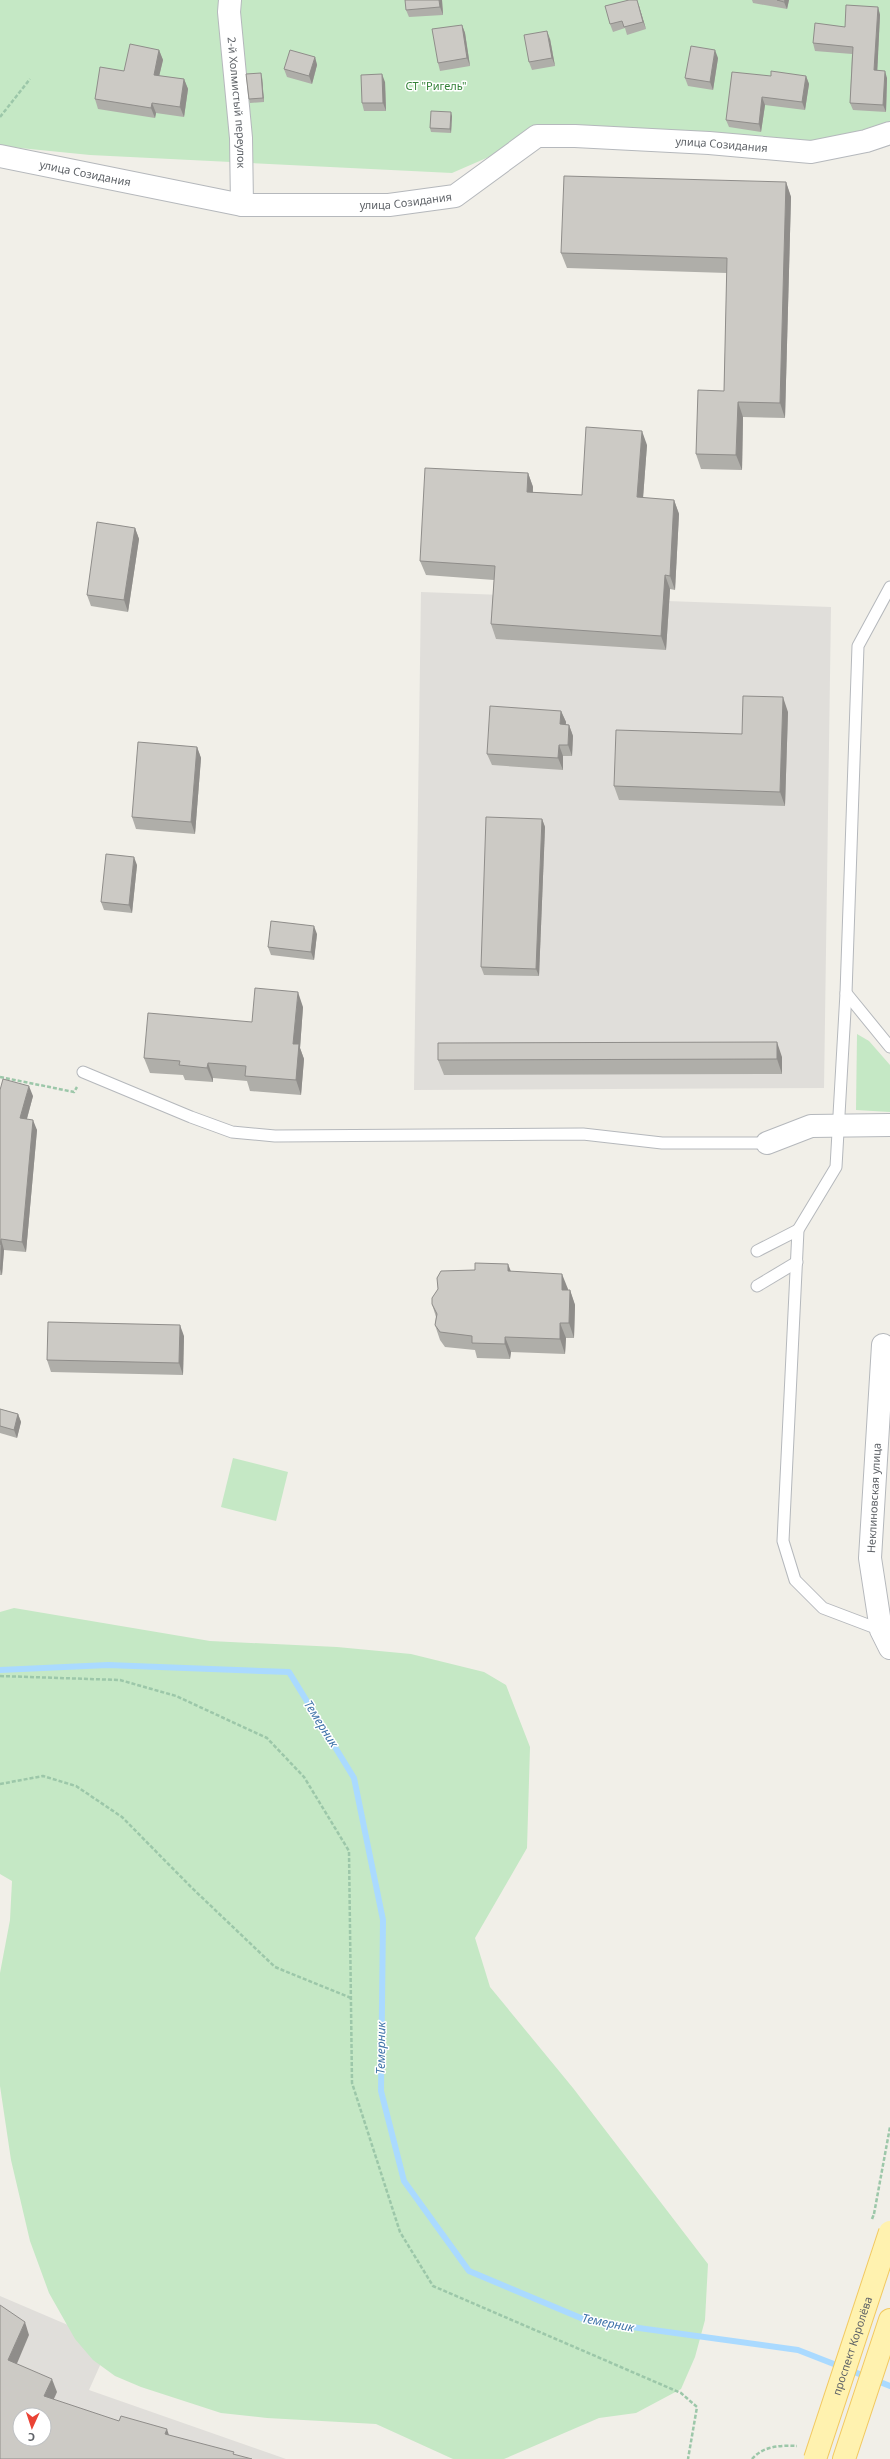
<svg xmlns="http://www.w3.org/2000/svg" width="890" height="2459" font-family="'Noto Sans',sans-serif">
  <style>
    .industrial { fill: #e0deda; fill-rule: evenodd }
    .green { fill: #c5e8c5 }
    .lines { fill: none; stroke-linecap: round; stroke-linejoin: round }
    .stream { stroke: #aadaff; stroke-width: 6 }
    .lane-casing { stroke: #b5b8bc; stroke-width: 13 }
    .street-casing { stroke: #b5b8bc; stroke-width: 24 }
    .primary-casing { stroke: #f2c960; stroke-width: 24 }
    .path { stroke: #9cc7a9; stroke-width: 2.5; stroke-dasharray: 4 2; stroke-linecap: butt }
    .lane { stroke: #fff; stroke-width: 11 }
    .street { stroke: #fff; stroke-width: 22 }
    .primary { stroke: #fff2af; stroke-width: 22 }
    .primary-bridge-casing { stroke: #f2c960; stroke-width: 24; stroke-linecap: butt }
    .path-bridge { stroke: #9cc7a9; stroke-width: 2.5; stroke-dasharray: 4 2; stroke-linecap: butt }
    .primary-bridge { stroke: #fff2af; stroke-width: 22 }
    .wall { fill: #afaea9 }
    .shaded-wall { fill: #8f8d8a }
    .building { fill: #cccac5; stroke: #8f8d8a; fill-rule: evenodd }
    .labels { text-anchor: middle; stroke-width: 3; stroke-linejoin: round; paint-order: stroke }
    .park-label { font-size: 11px; fill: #348238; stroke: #fff }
    .street-label { font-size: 11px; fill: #5f6368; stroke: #fff }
    .water-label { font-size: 12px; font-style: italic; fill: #4174aa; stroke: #fff }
  </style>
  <rect width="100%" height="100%" fill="#f1efe8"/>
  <g class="industrial">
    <path d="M 421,592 L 831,607 L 824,1088 L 414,1090 Z"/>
    <path d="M 0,2296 L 110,2343 L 89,2390 L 286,2459 L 0,2459 ZM 20,2415 L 44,2415 L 44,2439 L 20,2439 Z"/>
  </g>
  <g class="green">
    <path d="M 0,0 L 890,0 L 890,123 L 807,144 L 537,136 L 452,173 L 90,155 L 0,146 Z"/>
    <path d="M 857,1034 L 869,1041 L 890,1065 L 890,1112 L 856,1110 Z"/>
    <path d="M 233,1458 L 288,1472 L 276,1521 L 221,1507 Z"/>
    <path d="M 14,1608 L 210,1641 L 337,1647 L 411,1654 L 484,1672 L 506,1685 L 530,1747 L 527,1848 L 475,1938 L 490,1987 L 573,2088 L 708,2264 L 705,2320 L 695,2357 L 681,2389 L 636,2413 L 599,2418 L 504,2459 L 453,2459 L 376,2424 L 267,2418 L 221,2413 L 141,2387 L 115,2376 L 93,2360 L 75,2339 L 49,2293 L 30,2241 L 11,2160 L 0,2086 L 0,1973 L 10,1920 L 12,1881 L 0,1874 L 0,1612 Z"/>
  </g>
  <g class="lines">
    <path class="stream" d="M 0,1670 L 108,1665 L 289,1672 L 354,1778 L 383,1920 L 381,2091 L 404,2181 L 469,2271 L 588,2321 L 798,2350 L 890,2386"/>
    <defs>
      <g id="lane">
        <path d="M 846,993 L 890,1047"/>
        <path d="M 83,1072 L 191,1117 L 232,1132 L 275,1136 L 583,1134 L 662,1143 L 767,1143"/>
        <path d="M 757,1251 L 798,1230"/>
        <path d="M 757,1286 L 797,1262"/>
        <path d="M 881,1630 L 823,1608 L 795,1580 L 783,1541 L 798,1230 L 836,1167 L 846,993 L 858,646 L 890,587"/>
      </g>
      <g id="street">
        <path id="s1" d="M 230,0 L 229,12 L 241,138 L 242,205"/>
        <path id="s2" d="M 0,156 L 242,205 L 389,205 L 455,196 L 537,136 L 575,136 L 709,143 L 811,152 L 866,141 L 890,133"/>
        <path d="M 767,1143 L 811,1126 L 890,1125"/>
        <path d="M 883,1345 L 870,1558 L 881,1630 L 890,1648"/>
      </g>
      <path id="primary" d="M 844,2459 L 890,2320"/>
    </defs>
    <use href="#lane" class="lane-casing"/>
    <use href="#street" class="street-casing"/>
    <use href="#primary" class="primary-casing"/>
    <g class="path">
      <path d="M 0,117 L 30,79"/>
      <path d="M 0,1077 L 74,1092 L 77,1087"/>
      <path d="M 0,1676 L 120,1680 L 176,1696 L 267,1738 L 304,1777 L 349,1851 L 352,2083 L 400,2232 L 433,2286 L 681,2393 L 697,2407 L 688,2459"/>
      <path d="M 0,1784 L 43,1776 L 76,1786 L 122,1817 L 191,1887 L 275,1967 L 351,1998"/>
      <path d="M 874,2214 L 890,2127"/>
      <path d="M 752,2459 C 763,2446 781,2445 797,2446"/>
    </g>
    <use href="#lane" class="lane"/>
    <use href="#street" class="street"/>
    <use href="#primary" class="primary"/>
    <defs>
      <g id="primary-bridge">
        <path id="s3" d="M 815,2459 L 890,2232"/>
      </g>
    </defs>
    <use href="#primary-bridge" class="primary-bridge-casing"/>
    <path class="path-bridge" d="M 872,2219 L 874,2214"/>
    <use href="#primary-bridge" class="primary-bridge"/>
  </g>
  <g class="wall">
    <path d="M 442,0 L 443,15 L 409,17 L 406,10 Z"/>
    <path d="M 752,0 L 789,0 L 787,9 L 753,3 Z"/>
    <path d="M 639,6 L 646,29 L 627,35 L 625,28 L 613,32 L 610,24 Z"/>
    <path d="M 878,7 L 880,15 L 877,70 L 887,78 L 886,112 L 853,110 L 850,103 L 852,54 L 815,51 L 813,43 L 845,27 Z"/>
    <path d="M 462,25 L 465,33 L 470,66 L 440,71 L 438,63 Z"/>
    <path d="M 550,39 L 555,66 L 532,70 L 529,62 Z"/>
    <path d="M 159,50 L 163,60 L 159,76 L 184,79 L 188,89 L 184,117 L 156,113 L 155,118 L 98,109 L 95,99 L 124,71 Z"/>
    <path d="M 315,57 L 317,65 L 312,84 L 287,77 L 284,69 Z"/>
    <path d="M 718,58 L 713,90 L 688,86 L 685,78 Z"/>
    <path d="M 771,76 L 806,76 L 809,84 L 805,110 L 765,105 L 761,132 L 729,127 L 726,120 Z"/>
    <path d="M 262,77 L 264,102 L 250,103 L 249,99 Z"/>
    <path d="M 385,82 L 386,111 L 364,111 L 362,103 Z"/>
    <path d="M 452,116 L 451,133 L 431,132 L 430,128 Z"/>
    <path d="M 786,182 L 791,197 L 785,418 L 743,417 L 742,470 L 701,469 L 696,454 L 724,391 L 727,273 L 567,268 L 561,253 Z"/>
    <path d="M 647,445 L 643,498 L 674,500 L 679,514 L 675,590 L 670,589 L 666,650 L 496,639 L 491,624 L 494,580 L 426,575 L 420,561 L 528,473 L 533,487 L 533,492 L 582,495 Z"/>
    <path d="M 135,528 L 139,539 L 128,612 L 91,606 L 87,595 Z"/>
    <path d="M 561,711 L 566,722 L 565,724 L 569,725 L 573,736 L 572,756 L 563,756 L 563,770 L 492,765 L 487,754 Z"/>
    <path d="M 788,712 L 785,806 L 619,800 L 614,786 L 742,734 Z"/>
    <path d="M 197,747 L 201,758 L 195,834 L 136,829 L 132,817 Z"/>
    <path d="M 542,819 L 545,827 L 539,976 L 484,975 L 481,967 Z"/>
    <path d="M 137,865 L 132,913 L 104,910 L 101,902 Z"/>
    <path d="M 317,934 L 314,960 L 271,955 L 268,947 Z"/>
    <path d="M 303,1007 L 300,1048 L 304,1059 L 301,1095 L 250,1091 L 247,1081 L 213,1078 L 213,1082 L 185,1080 L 183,1075 L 150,1073 L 144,1058 L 252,1022 Z"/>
    <path d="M 782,1057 L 782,1074 L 444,1075 L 438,1060 Z"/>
    <path d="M 0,1090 L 33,1096 L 27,1119 L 37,1130 L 26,1252 L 4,1250 L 2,1275 L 0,1275 Z"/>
    <path d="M 511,1272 L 568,1289 L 568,1290 L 570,1290 L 575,1305 L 574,1338 L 566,1338 L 565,1354 L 511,1352 L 510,1359 L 477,1358 L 475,1350 L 445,1347 L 440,1340 L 435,1325 L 436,1317 L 432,1304 Z"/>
    <path d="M 184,1336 L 183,1375 L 51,1372 L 47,1360 Z"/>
    <path d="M 0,1409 L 18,1414 L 21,1422 L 17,1438 L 0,1433 Z"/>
  </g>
  <g class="shaded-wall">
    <path d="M 439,0 L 442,0 L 443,15 L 440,7 Z"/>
    <path d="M 637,0 L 639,6 L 646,29 L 643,22 Z"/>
    <path d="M 785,0 L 789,0 L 787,9 L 784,2 Z"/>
    <path d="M 878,7 L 880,15 L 877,77 L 874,70 Z"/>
    <path d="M 462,25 L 465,33 L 470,66 L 467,58 Z"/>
    <path d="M 547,31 L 550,39 L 555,66 L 552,58 Z"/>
    <path d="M 159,50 L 163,60 L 157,85 L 154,75 Z"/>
    <path d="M 715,50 L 718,58 L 713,90 L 710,82 Z"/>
    <path d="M 315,57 L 317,65 L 312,84 L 309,76 Z"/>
    <path d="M 885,71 L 887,78 L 886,112 L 883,105 Z"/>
    <path d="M 261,73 L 262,77 L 264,102 L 263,98 Z"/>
    <path d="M 382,74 L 385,82 L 386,111 L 383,103 Z"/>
    <path d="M 806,76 L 809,84 L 805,110 L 802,102 Z"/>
    <path d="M 184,79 L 188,89 L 184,117 L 180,107 Z"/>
    <path d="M 762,97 L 765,105 L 761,132 L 759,124 Z"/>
    <path d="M 152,103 L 156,113 L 155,118 L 151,108 Z"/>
    <path d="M 451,112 L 452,116 L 451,133 L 450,129 Z"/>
    <path d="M 786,182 L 791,197 L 785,418 L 780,403 Z"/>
    <path d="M 738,402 L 743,417 L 742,470 L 736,455 Z"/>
    <path d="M 642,431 L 647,445 L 642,511 L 637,497 Z"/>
    <path d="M 528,473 L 533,487 L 532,506 L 527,492 Z"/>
    <path d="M 674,500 L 679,514 L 675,590 L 670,576 Z"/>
    <path d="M 135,528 L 139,539 L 128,612 L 124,600 Z"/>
    <path d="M 665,575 L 670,589 L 666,650 L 661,636 Z"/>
    <path d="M 783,697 L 788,712 L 785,806 L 780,792 Z"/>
    <path d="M 561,711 L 566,722 L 565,735 L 560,724 Z"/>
    <path d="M 569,725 L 573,736 L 572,756 L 568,745 Z"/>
    <path d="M 559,745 L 563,756 L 563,770 L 558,758 Z"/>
    <path d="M 197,747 L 201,758 L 195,834 L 191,822 Z"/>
    <path d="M 542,819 L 545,827 L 539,976 L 536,969 Z"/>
    <path d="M 134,857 L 137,865 L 132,913 L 129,905 Z"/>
    <path d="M 314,926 L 317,934 L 314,960 L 311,952 Z"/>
    <path d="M 298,992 L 303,1007 L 300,1048 L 304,1059 L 301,1095 L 296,1080 L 293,1044 Z"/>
    <path d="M 777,1042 L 782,1057 L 782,1074 L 777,1059 Z"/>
    <path d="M 208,1063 L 213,1078 L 213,1082 L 207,1068 Z"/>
    <path d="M 29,1086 L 33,1096 L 24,1129 L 20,1118 Z"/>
    <path d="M 33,1120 L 37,1130 L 26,1252 L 22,1242 Z"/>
    <path d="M 1,1239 L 4,1250 L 2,1275 L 0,1269 Z"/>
    <path d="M 508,1264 L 514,1279 L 508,1271 Z"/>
    <path d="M 562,1274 L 568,1289 L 567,1305 L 562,1290 Z"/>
    <path d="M 570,1290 L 575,1305 L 574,1338 L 569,1323 Z"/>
    <path d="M 560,1323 L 566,1338 L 565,1354 L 560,1339 Z"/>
    <path d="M 180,1325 L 184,1336 L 183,1375 L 179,1363 Z"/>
    <path d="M 505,1337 L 511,1352 L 510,1359 L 505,1344 Z"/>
    <path d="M 18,1414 L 21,1422 L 17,1438 L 14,1430 Z"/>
    <path d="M 25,2322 L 29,2335 L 13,2373 L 8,2360 Z"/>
    <path d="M 52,2379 L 57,2392 L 49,2410 L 44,2396 Z"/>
    <path d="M 167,2429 L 171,2442 L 165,2434 Z"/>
  </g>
  <g class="building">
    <path d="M 405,0 L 439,0 L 440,7 L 406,10 Z"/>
    <path d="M 629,0 L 637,0 L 643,22 L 624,27 L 622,21 L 610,24 L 605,6 Z"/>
    <path d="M 777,0 L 785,0 L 784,2 Z"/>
    <path d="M 846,5 L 878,7 L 874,70 L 885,71 L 883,105 L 850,103 L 853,47 L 813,43 L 815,23 L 845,27 Z"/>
    <path d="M 462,25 L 467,58 L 438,63 L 432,29 Z"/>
    <path d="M 547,31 L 552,58 L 529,62 L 524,35 Z"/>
    <path d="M 130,44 L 159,50 L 154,75 L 184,79 L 180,107 L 152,103 L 151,108 L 95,99 L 100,67 L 124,71 Z"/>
    <path d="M 691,46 L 715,50 L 710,82 L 685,78 Z"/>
    <path d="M 290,50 L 315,57 L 309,76 L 284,69 Z"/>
    <path d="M 771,71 L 806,76 L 802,102 L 762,97 L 759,124 L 726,120 L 732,72 L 771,76 Z"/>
    <path d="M 261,73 L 263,98 L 249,99 L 246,74 Z"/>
    <path d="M 382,74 L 383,103 L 362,103 L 361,75 Z"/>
    <path d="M 431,111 L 451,112 L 450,129 L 430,128 Z"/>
    <path d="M 564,176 L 786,182 L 780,403 L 738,402 L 736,455 L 696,454 L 698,390 L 724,391 L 727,258 L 561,253 Z"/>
    <path d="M 586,427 L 642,431 L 637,497 L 674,500 L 670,576 L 665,575 L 661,636 L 491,624 L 495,566 L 420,561 L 425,468 L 528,473 L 527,492 L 582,495 Z"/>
    <path d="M 97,522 L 135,528 L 124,600 L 87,595 Z"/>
    <path d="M 743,696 L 783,697 L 780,792 L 614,786 L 616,730 L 742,734 Z"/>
    <path d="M 490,706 L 561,711 L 560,724 L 569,725 L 568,745 L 559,745 L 558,758 L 487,754 Z"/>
    <path d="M 138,742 L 197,747 L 191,822 L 132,817 Z"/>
    <path d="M 486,817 L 542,819 L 536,969 L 481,967 Z"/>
    <path d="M 106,854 L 134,857 L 129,905 L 101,902 Z"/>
    <path d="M 271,921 L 314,926 L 311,952 L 268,947 Z"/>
    <path d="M 255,988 L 298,992 L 293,1044 L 299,1044 L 296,1080 L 245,1076 L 246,1066 L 208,1063 L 207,1068 L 179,1065 L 180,1061 L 144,1058 L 148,1013 L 252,1022 Z"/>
    <path d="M 777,1042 L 777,1059 L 438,1060 L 438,1043 Z"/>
    <path d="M 3,1079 L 29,1086 L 20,1118 L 33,1120 L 22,1242 L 1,1239 L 0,1245 L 0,1090 Z"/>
    <path d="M 475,1263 L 508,1264 L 508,1271 L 562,1274 L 562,1290 L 570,1290 L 569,1323 L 560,1323 L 560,1339 L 505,1337 L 505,1344 L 472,1343 L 472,1336 L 440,1332 L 435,1325 L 437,1314 L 432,1304 L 432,1298 L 438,1289 L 437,1278 L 441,1271 L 475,1270 Z"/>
    <path d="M 48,1322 L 180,1325 L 179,1363 L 47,1360 Z"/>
    <path d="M 0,1409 L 18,1414 L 14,1430 L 0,1426 Z"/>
    <path d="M 0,2305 L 25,2322 L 8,2360 L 52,2379 L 44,2396 L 119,2421 L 121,2416 L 167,2429 L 165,2434 L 234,2452 L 233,2454 L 252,2459 L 0,2459 ZM 20,2415 L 44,2415 L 44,2439 L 20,2439 Z"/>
  </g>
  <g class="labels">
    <g class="park-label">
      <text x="436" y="90">СТ "Ригель"</text>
    </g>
    <g class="street-label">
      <text dy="4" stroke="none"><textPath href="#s1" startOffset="103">2-й Холмистый переулок</textPath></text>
      <text dy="4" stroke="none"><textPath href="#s2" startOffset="747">улица Созидания</textPath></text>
      <text dy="4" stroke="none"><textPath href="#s2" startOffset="87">улица Созидания</textPath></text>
      <text dy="4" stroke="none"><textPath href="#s2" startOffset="411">улица Созидания</textPath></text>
      <text transform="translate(874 1498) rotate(-87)" y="4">Неклиновская улица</text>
      <text dy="4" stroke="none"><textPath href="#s3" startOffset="119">проспект Королёва</textPath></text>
    </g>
    <g class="water-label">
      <text transform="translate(321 1724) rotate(58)" y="4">Темерник</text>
      <text transform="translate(381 2048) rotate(-89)" y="4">Темерник</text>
      <text transform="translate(608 2323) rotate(11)" y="4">Темерник</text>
    </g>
  </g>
  <g transform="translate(32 2427) rotate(183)"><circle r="19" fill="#ffffff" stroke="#bfc1c3"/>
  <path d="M0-3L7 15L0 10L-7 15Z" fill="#ea4335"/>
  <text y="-6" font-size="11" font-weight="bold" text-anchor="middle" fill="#5f6368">С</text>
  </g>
</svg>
